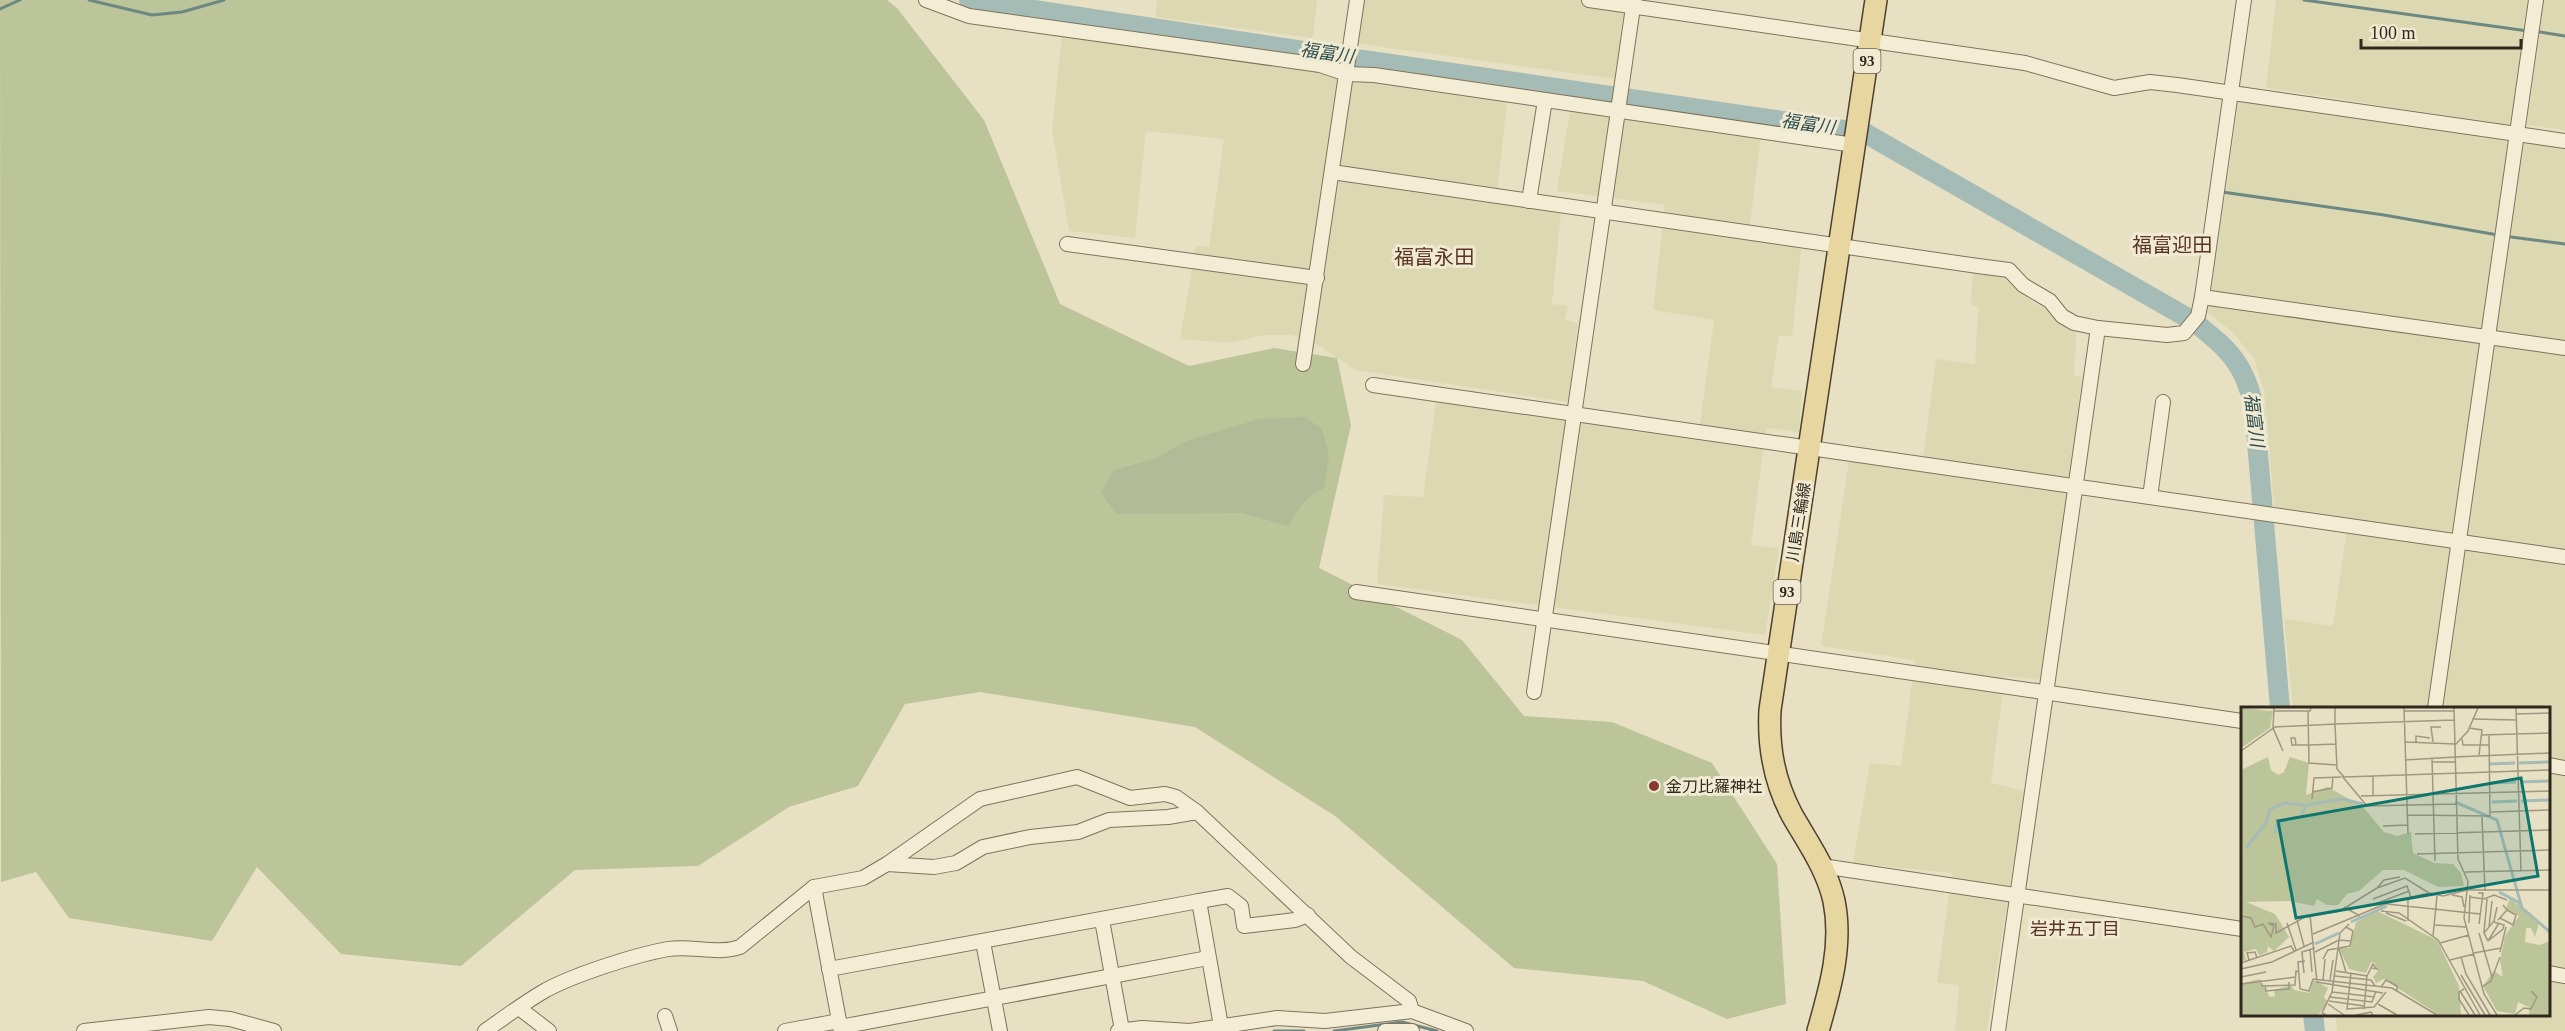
<svg xmlns="http://www.w3.org/2000/svg" width="2565" height="1031" font-family="'Times New Roman','Noto Sans JP',serif">
  <style>
    .farmland { fill: #dcd9b2 }
    .green { fill: #bcc499 }
    .cemetery { fill: #b3ba97 }
    .lines { fill: none; stroke-linecap: round; stroke-linejoin: round }
    .stream { stroke: #6d8883; stroke-width: 3 }
    .river { stroke: #a5bbb6; stroke-width: 20 }
    .street-casing { stroke: #80725c; stroke-width: 16 }
    .primary-casing { stroke: #4e4030; stroke-width: 24 }
    .street { stroke: #f4edd5; stroke-width: 14 }
    .primary { stroke: #e7d69f; stroke-width: 21 }
    .poi-dot { fill: #873a34; stroke: #f0ead2; stroke-width: 2 }
    .labels { text-anchor: middle; stroke-width: 6; stroke-linejoin: round; paint-order: stroke }
    .shield { fill: #f0ead2; stroke: #6b6354; stroke-width: 1.5 }
    .shield-label { font-size: 15px; font-weight: bold; fill: #32291e }
    .street-label { font-size: 16px; fill: #32291e; stroke: #f0ead2 }
    .poi-label { font-size: 16px; fill: #32291e; stroke: #f0ead2; text-anchor: start }
    .water-label { font-size: 18px; font-style: italic; fill: #2f4f50; stroke: #f0ead2 }
    .neighbourhood-label { font-size: 18px; fill: #593323; stroke: #f0ead2 }
    .quarter-label { font-size: 20px; fill: #593323; stroke: #f0ead2 }
    .inset-river { fill: none; stroke: #a5bbb6; stroke-width: 3 }
    .inset-road { fill: none; stroke: #9f9781; stroke-width: 1.5 }
    .view { fill: #0f766e; fill-opacity: 0.15; stroke: #0f766e; stroke-width: 3 }
    .inset-edge { fill: none; stroke: #32291e; stroke-width: 3 }
  </style>
  <rect width="100%" height="100%" fill="#e8e0c3"/>
  <g class="farmland">
    <path d="M 1157,0 L 1317,0 L 1313,38 L 1155,17 Z"/>
    <path d="M 1359,0 L 1610,0 L 1625,2 L 1615,79 L 1353,43 Z"/>
    <path d="M 2276,0 L 2534,0 L 2516,126 L 2266,88 Z"/>
    <path d="M 2544,0 L 2565,0 L 2565,130 L 2527,125 Z"/>
    <path d="M 1063,27 L 1508,93 L 1497,194 L 1562,204 L 1552,304 L 1568,306 L 1565,320 L 1578,323 L 1568,402 L 1355,370 L 1310,340 L 1291,335 L 1264,335 L 1229,343 L 1180,339 L 1196,246 L 1209,247 L 1224,139 L 1146,131 L 1135,238 L 1069,231 L 1052,130 Z"/>
    <path d="M 2240,92 L 2565,140 L 2565,1031 L 2337,1031 L 2335,1015 L 2548,1014 L 2548,708 L 2293,708 L 2284,619 L 2333,626 L 2347,528 L 2275,516 L 2264,391 L 2254,358 L 2232,332 L 2208,313 Z"/>
    <path d="M 1571,105 L 1761,135 L 1749,232 L 1802,241 L 1792,336 L 1779,336 L 1771,387 L 1802,391 L 1799,432 L 1766,428 L 1751,545 L 1779,548 L 1765,635 L 1377,584 L 1384,495 L 1423,497 L 1437,394 L 1699,431 L 1714,320 L 1653,310 L 1665,205 L 1557,191 Z"/>
    <path d="M 1973,268 L 1999,271 L 2010,282 L 2031,293 L 2032,302 L 2077,327 L 2074,375 L 2082,377 L 2042,680 L 2005,676 L 1991,783 L 2025,791 L 1987,1031 L 1955,1031 L 1959,985 L 1937,983 L 1952,873 L 1853,863 L 1870,763 L 1901,766 L 1915,660 L 1821,646 L 1850,455 L 1922,466 L 1936,359 L 1975,364 L 1978,307 L 1971,305 Z"/>
  </g>
  <path class="green" d="M 0,0 L 887,0 L 897,8 L 984,120 L 1060,304 L 1189,366 L 1274,348 L 1337,358 L 1351,425 L 1319,568 L 1462,640 L 1524,716 L 1612,722 L 1712,763 L 1777,864 L 1786,1004 L 1727,1019 L 1643,981 L 1514,968 L 1335,816 L 1195,727 L 980,692 L 905,704 L 858,786 L 789,807 L 698,866 L 575,870 L 461,966 L 341,954 L 257,867 L 212,941 L 69,918 L 36,872 L 1,882 Z"/>
  <path class="cemetery" d="M 1305,417 L 1322,429 L 1329,456 L 1324,488 C 1306,496 1298,509 1288,526 L 1242,513 L 1117,514 L 1101,493 L 1114,470 L 1154,459 L 1189,440 L 1259,419 Z"/>
  <g class="lines">
    <g class="stream">
      <path d="M 89,0 L 152,15 L 182,12 L 224,0"/>
      <path d="M 2304,0 L 2528,31"/>
      <path d="M 0,9 L 20,0"/>
      <path d="M 2540,32 L 2565,36"/>
      <path d="M 2222,192 L 2384,215 L 2498,235"/>
      <path d="M 2511,237 L 2565,244"/>
      <path d="M 2201,327 L 2203,324"/>
      <path d="M 1274,1031 L 1304,1031"/>
      <path d="M 1334,1031 L 1402,1022 L 1437,1031"/>
    </g>
    <g class="river">
      <path d="M 969,0 L 1356,59 L 1865,133 L 2193,321 C 2228,349 2245,363 2254,408 L 2280,708"/>
      <path d="M 2313,1014 L 2315,1031"/>
    </g>
    <defs>
      <g id="street">
        <path d="M 926,0 L 969,16 L 1320,65 L 1347,74 L 1374,75 L 1854,145"/>
        <path d="M 1589,0 L 2025,63 L 2114,88 L 2150,82 L 2177,85 L 2565,141"/>
        <path d="M 1332,172 L 1978,266 L 2009,270 L 2023,285 L 2050,301 L 2062,316 L 2074,323 L 2098,328 L 2167,335 L 2184,333 L 2198,316 L 2202,297 L 2244,0"/>
        <path d="M 1529,201 L 1545,100"/>
        <path d="M 1067,244 L 1317,278"/>
        <path d="M 2202,297 L 2565,348"/>
        <path d="M 1303,364 L 1357,0"/>
        <path d="M 1373,385 L 2565,557"/>
        <path d="M 2150,497 L 2163,402"/>
        <path d="M 1356,592 L 2242,721"/>
        <path d="M 1534,692 L 1634,0"/>
        <path d="M 2435,708 L 2536,0"/>
        <path d="M 2548,765 L 2565,768"/>
        <path d="M 887,864 L 980,799 L 1077,777 L 1130,798 L 1165,794 L 1176,797 L 1197,812"/>
        <path d="M 1822,866 L 2242,929"/>
        <path d="M 814,887 L 841,1031"/>
        <path d="M 1199,901 L 1228,896 L 1241,906 L 1244,926 L 1295,920 L 1308,915"/>
        <path d="M 1102,920 L 1122,1030"/>
        <path d="M 983,942 L 1000,1031"/>
        <path d="M 829,969 L 1199,901 L 1221,1026"/>
        <path d="M 2548,973 L 2565,976"/>
        <path d="M 519,1008 L 549,1031"/>
        <path d="M 665,1016 L 670,1031"/>
        <path d="M 840,1027 L 1208,958"/>
        <path d="M 84,1031 L 209,1017 L 230,1019 L 274,1031"/>
        <path d="M 485,1031 C 505,1017 525,1002 546,990 C 576,974 635,955 668,949 C 692,945 717,955 740,947 L 814,887 L 863,878 L 887,864 L 934,867 L 956,863 L 983,847 L 1030,837 L 1078,832 L 1109,820 L 1168,817 L 1197,812 L 1351,957 L 1409,1001 L 1412,1011"/>
        <path d="M 785,1031 L 839,1021"/>
        <path d="M 1118,1031 L 1142,1028 L 1190,1031 L 1277,1018 L 1325,1021 L 1412,1011 L 1466,1031"/>
        <path d="M 1385,1031 L 1412,1031"/>
        <path d="M 1998,1031 L 2098,328"/>
      </g>
      <path id="primary" d="M 1818,1031 C 1830,989 1843,945 1834,901 C 1827,869 1808,843 1792,815 C 1774,781 1768,748 1770,710 L 1876,0"/>
    </defs>
    <use href="#street" class="street-casing"/>
    <use href="#primary" class="primary-casing"/>
    <use href="#street" class="street"/>
    <use href="#primary" class="primary"/>
  </g>
  <circle class="poi-dot" cx="1654" cy="786" r="6"/>
  <g class="labels">
    <g class="shield">
      <rect x="1853.5" y="49" width="27" height="24" rx="4.5"/>
      <rect x="1773.5" y="580" width="27" height="24" rx="4.5"/>
    </g>
    <g class="shield-label">
      <text x="1867" y="66">93</text>
      <text x="1787" y="597">93</text>
    </g>
    <g class="street-label">
      <text transform="translate(1798 522) rotate(-81)" y="6">川島三輪線</text>
    </g>
    <g class="poi-label">
      <text x="1666" y="792">金刀比羅神社</text>
    </g>
    <g class="water-label">
      <text transform="translate(1327 53) rotate(8)" y="6">福富川</text>
      <text transform="translate(1808 124) rotate(8)" y="6">福富川</text>
      <text transform="translate(2254 420) rotate(83)" y="6">福富川</text>
    </g>
    <g class="neighbourhood-label">
      <text x="2075" y="935">岩井五丁目</text>
    </g>
    <g class="quarter-label">
      <text x="2172" y="252">福富迎田</text>
      <text x="1434" y="264">福富永田</text>
    </g>
  </g>
  <g transform="translate(2241 707)">
    <rect width="309" height="309" fill="#e8e0c3"/>
    <path d="M 0,1 L 32,4 L 29,21 L 0,41 ZM 27,50 L 30,63 L 37,68 L 43,65 L 49,50 L 68,56 L 65,88 L 87,80 L 122,100 L 143,125 L 156,129 L 170,125 L 172,146 L 193,156 L 212,157 L 220,166 L 223,179 L 197,180 L 163,163 L 142,163 L 118,184 L 106,187 L 97,198 L 86,198 L 76,192 L 73,199 L 48,194 L 5,195 L 34,207 L 48,230 L 33,244 L 27,239 L 26,245 L 18,248 L 15,242 L 3,245 L 5,253 L 0,254 L 0,63 ZM 269,191 L 298,216 L 294,230 L 290,221 L 285,221 L 284,235 L 298,238 L 309,234 L 309,308 L 288,308 L 288,300 L 277,295 L 274,307 L 256,304 L 242,279 L 253,264 L 262,270 L 259,254 L 264,229 L 278,209 L 265,202 ZM 136,204 L 196,233 L 218,279 L 220,308 L 198,308 L 143,272 L 135,276 L 132,270 L 137,264 L 134,256 L 130,255 L 125,266 L 108,262 L 98,241 L 109,241 L 115,215 ZM 18,272 L 29,290 L 34,289 L 33,283 L 50,278 L 53,283 L 69,286 L 72,273 L 87,281 L 83,290 L 87,295 L 77,308 L 0,308 L 0,277 Z" fill="#bcc499"/>
    <path class="inset-river" d="M 278,56 L 309,55M 249,57 L 274,56M 279,75 L 309,74M 250,76 L 275,75M 280,94 L 309,93M 214,95 L 256,113 L 281,201 L 309,225M 251,95 L 276,94M 34,126 L 36,116 L 60,109 L 65,98 L 101,92 L 122,97M 5,141 L 25,116 L 29,102 L 43,96 L 63,98M 258,185 L 277,195 L 281,201M 110,215 L 146,199M 74,237 L 98,226"/>
    <path class="inset-road" d="M 33,1 L 32,21 L 42,44M 94,1 L 94,17 L 213,13M 163,1 L 167,127M 213,1 L 217,152 L 227,174 L 223,211 L 243,287 L 256,308M 275,1 L 280,164M 33,4 L 69,4 L 70,1M 67,4 L 68,56 L 96,58M 163,4 L 213,4M 275,7 L 309,6M 231,12 L 275,13M 228,21 L 241,23 L 238,48M 240,28 L 309,26M 221,32 L 222,38 L 248,38M 164,35 L 214,37M 175,35 L 175,29 L 189,31M 192,35 L 190,20 L 200,20M 55,38 L 54,31 L 50,31 L 51,38 L 68,38 L 95,37M 214,38 L 227,24 L 237,1M 0,44 L 34,20 L 94,17 L 96,62 L 103,70 L 309,63M 214,50 L 309,46M 191,52 L 194,154M 164,53 L 214,50M 191,55 L 214,55M 101,69 L 126,99 L 215,97M 132,69 L 132,89M 71,85 L 91,81 L 92,70M 120,89 L 309,84M 71,92 L 73,71 L 100,70M 250,105 L 309,103M 166,108 L 249,109 L 248,28M 241,110 L 244,184M 142,119 L 167,118M 174,127 L 309,123M 176,147 L 309,143M 224,165 L 309,163M 136,181 L 143,173 L 159,170M 237,186 L 242,186 L 238,217M 211,188 L 221,190 L 223,200M 229,190 L 243,192 L 253,188 L 266,193M 132,192 L 166,179 L 170,191M 134,197 L 168,184M 146,197 L 239,207M 103,200 L 119,209M 140,204 L 158,206 L 197,233 L 239,308M 145,206 L 165,214M 69,208 L 76,275 L 142,286M 0,209 L 10,211 L 14,220 L 22,217 L 30,230 L 33,219 L 27,216 L 35,217 L 35,226 L 64,210 L 99,204 L 136,181 L 164,171 L 188,186 L 202,189 L 226,183 L 309,183M 259,211 L 272,218 L 275,208 L 266,203M 56,213 L 63,239M 257,213 L 266,203 L 262,198M 167,214 L 167,191M 46,216 L 55,243M 228,216 L 229,188M 194,218 L 225,220M 248,220 L 251,194M 238,226 L 251,270M 243,226 L 246,192M 72,227 L 149,195 L 188,186M 192,229 L 196,189M 247,234 L 243,226 L 253,214 L 256,200M 247,234 L 262,222 L 263,218 L 253,215M 247,234 L 258,216M 199,236 L 228,228M 98,242 L 105,265M 69,243 L 71,265M 74,245 L 98,233 L 110,234M 259,245 L 265,220M 233,246 L 260,241M 220,250 L 225,267 L 249,308M 82,252 L 87,243 L 109,239 L 112,224 L 105,220M 8,253 L 6,246 L 14,245 L 16,251M 209,253 L 233,247M 64,254 L 57,255 L 59,282 L 68,284 L 72,272M 0,256 L 50,239 L 53,244M 0,262 L 31,255 L 73,235M 95,264 L 126,269 L 123,302M 63,266 L 61,245 L 74,241M 110,266 L 106,302 L 133,300 L 145,285M 220,268 L 244,308M 94,269 L 130,273 L 134,279M 126,269 L 132,257 L 136,262 L 131,261M 0,270 L 25,265M 72,272 L 151,281 L 196,308M 20,273 L 21,279 L 54,278 L 55,264 L 58,265M 82,273 L 84,252M 89,273 L 92,253M 0,277 L 55,270M 24,279 L 25,284 L 48,282 L 48,275M 140,280 L 145,273 L 156,279 L 156,285M 241,280 L 250,274 L 259,250M 223,282 L 218,285 L 218,292 L 228,308M 219,284 L 234,308M 91,285 L 134,290M 89,290 L 131,295 L 135,284M 88,294 L 123,299M 87,297 L 103,308M 137,297 L 156,308M 85,308 L 81,306 L 91,285 L 99,226 L 108,217M 115,308 L 130,305 L 132,308M 274,308 L 283,301 L 290,302 L 296,290 L 290,284"/>
    <path class="view" d="M 280,71 L 297,169 L 55,211 L 37,114 Z"/>
    <rect width="309" height="309" class="inset-edge"/>
  </g>
  <path d="M2361 39v9h160v-9" fill="none" stroke="#32291e" stroke-width="3"/>
  <text x="2370" y="39" font-size="18" fill="#32291e" stroke="#f0ead2" stroke-width="4.5" paint-order="stroke">100 m</text>
</svg>
